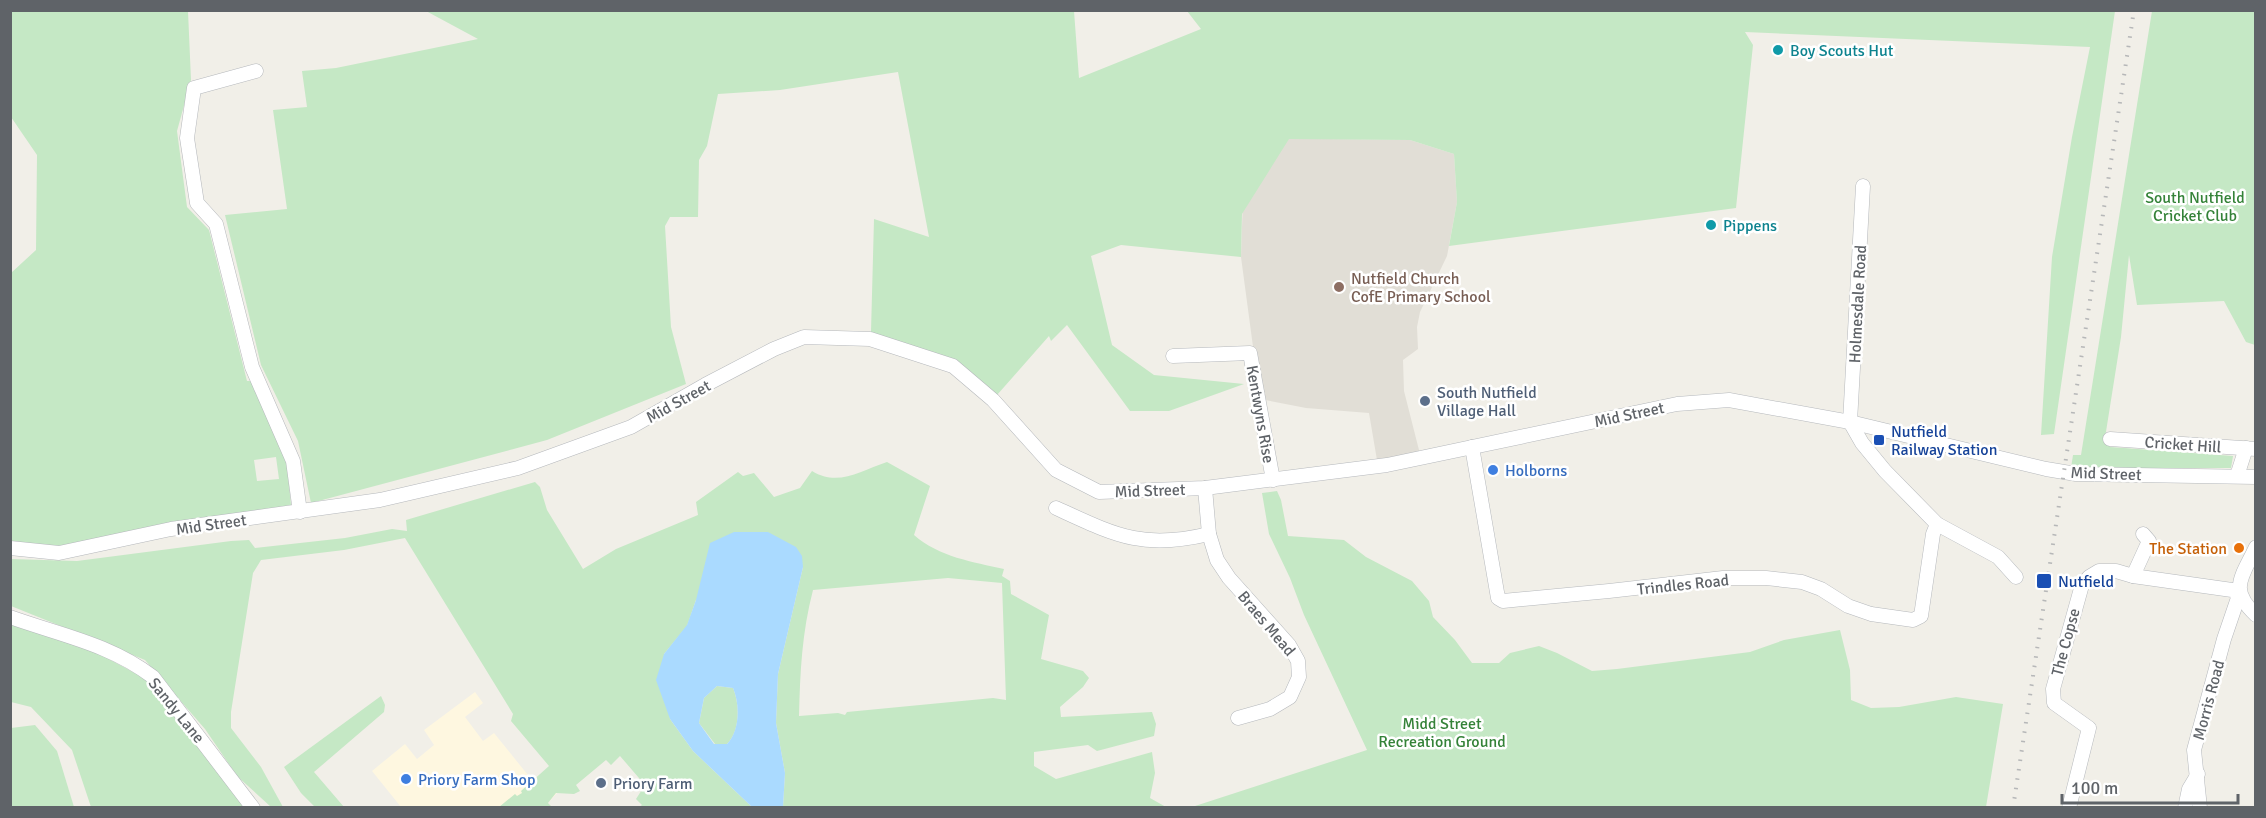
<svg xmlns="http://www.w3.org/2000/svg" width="2266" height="818" font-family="Signika,sans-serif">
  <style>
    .commercial { fill: #fef7e0 }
    .education { fill: #e1ded6 }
    .green { fill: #c5e8c5; fill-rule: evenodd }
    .water { fill: #aadaff; fill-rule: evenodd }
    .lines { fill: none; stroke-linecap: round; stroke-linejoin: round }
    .street-casing { stroke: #b5b8bc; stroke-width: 15 }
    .street { stroke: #fff; stroke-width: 14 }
    .rail { stroke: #b6b7b8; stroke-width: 4; stroke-dasharray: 1.5 8; stroke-linecap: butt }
    .culture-dot { fill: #0f9aa8; stroke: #fff; stroke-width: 2 }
    .education-dot { fill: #8d6e63; stroke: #fff; stroke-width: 2 }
    .service-dot { fill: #5c6f8a; stroke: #fff; stroke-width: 2 }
    .transit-dot { fill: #1a4fb4; stroke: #fff; stroke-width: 2 }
    .shop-dot { fill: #3f7fe0; stroke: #fff; stroke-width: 2 }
    .food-dot { fill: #e8710a; stroke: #fff; stroke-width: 2 }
    .labels { text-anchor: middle; stroke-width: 5; stroke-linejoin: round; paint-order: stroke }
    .culture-label { font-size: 16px; fill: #0d838f; stroke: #fff; text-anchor: start }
    .park-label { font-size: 16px; fill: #348238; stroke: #fff }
    .education-label { font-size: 16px; fill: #785e54; stroke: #fff; text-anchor: start }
    .street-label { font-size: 16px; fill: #5f6368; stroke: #fff }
    .service-label { font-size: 16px; fill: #4e5e75; stroke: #fff; text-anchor: start }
    .transit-label { font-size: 16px; fill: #164399; stroke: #fff; text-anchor: start }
    .shop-label { font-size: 16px; fill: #366cbe; stroke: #fff; text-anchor: start }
    .food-label { font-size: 16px; fill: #c56008; stroke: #fff; text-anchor: end }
  </style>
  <rect width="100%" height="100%" fill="#f1efe8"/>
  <path class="commercial" d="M 475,692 L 483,703 L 465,717 L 483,741 L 494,733 L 532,780 L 539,775 L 557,793 L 548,803 L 552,807 L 401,807 L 372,771 L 405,744 L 417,759 L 434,745 L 424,730 Z"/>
  <path class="education" d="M 1245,138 L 1410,140 L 1454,154 L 1457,202 L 1447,256 L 1420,312 L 1417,327 L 1418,349 L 1403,360 L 1404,391 L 1421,458 L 1378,466 L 1369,413 L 1306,408 L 1260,399 L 1241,257 Z"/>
  <g class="green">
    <path d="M 11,11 L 188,11 L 191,80 L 177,131 L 187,207 L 209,230 L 247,381 L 254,381 L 286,453 L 291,505 L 52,548 L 11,543 L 11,273 L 36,250 L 37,155 L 11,117 ZM 276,457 L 279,479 L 257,481 L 254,460 Z"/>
    <path d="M 426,11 L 1074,11 L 1079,78 L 1201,29 L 1187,11 L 2115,11 L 2054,434 L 2041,435 L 2052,257 L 2072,137 L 2090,47 L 1745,32 L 1753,45 L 1736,208 L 1449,246 L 1457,202 L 1454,154 L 1410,140 L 1289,139 L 1242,214 L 1241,257 L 1121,245 L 1091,256 L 1112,345 L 1154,375 L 1244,384 L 1169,411 L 1130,411 L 1067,325 L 1051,341 L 1049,336 L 997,395 L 871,332 L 874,219 L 929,237 L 898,72 L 780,90 L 718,94 L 707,146 L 699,160 L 698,217 L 670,217 L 665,226 L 671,327 L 686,384 L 547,440 L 311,503 L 298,441 L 261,365 L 225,215 L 287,209 L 273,110 L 307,107 L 302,71 L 336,68 L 478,39 Z"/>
    <path d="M 2152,11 L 2255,11 L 2255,345 L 2246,342 L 2224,301 L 2137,305 L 2129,255 L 2121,337 L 2105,438 L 2110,447 L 2233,456 L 2231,468 L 2071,468 L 2073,455 L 2081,455 Z"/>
    <path d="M 887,462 L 930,486 L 914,535 C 939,557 973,562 1004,569 L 1002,576 L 1010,581 L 1011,594 L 1049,615 L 1041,659 L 1083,671 L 1089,678 L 1083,687 L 1060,707 L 1061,717 L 1152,712 L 1156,724 L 1154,736 L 1097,751 L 1088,745 L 1034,752 L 1034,766 L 1056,779 L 1152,752 L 1155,773 L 1150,798 L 1166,807 L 783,807 L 785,773 L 776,723 L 778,674 L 803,567 L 696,600 L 687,626 L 664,654 L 670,719 L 693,751 L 752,807 L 639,807 L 642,805 L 636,799 L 645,785 L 620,756 L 611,765 L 606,760 L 576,785 L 580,791 L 574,794 L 556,793 L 548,803 L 552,807 L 499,807 L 515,794 L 517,796 L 522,793 L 521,791 L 549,766 L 511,721 L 513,714 L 405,538 L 344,550 L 261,560 L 253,573 L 231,712 L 231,728 L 261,767 L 283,807 L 271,807 L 237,776 L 205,729 L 145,660 L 11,606 L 10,559 L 77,561 L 231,541 L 249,540 L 255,548 L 345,538 L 392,529 L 407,531 L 406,520 L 535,482 L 540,487 L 547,510 L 583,569 L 616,549 L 698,515 L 696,502 L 738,472 L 743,476 L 754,473 L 774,497 L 800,488 L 812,471 C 838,487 860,471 887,462 ZM 948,578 L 1002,583 L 1006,700 L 993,698 L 847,712 L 845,715 L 838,713 L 799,716 C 800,672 802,632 813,590 Z"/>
    <path d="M 1277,491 L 1281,500 L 1288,536 L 1344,540 L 1366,557 L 1412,581 L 1429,601 L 1433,617 L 1455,640 L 1472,663 L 1499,663 L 1510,653 L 1539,646 L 1557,653 L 1592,671 L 1617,669 L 1750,652 L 1784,640 L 1840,630 L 1850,670 L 1851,700 L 1871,708 L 1899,707 L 1956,697 L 2003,704 L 1986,807 L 1192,807 L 1367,750 L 1304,615 L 1290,578 L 1269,534 L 1262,493 Z"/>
    <path d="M 10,623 L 92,650 L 146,679 L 177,714 L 247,807 L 91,807 L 72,750 L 31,707 L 11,702 Z"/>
    <path d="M 717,686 L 733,688 C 740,705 740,731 727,744 L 715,744 L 699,723 L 704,698 Z"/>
    <path d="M 381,696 L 385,705 L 384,712 L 314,772 L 344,807 L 315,807 L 301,793 L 284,767 Z"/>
    <path d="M 35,725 L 57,751 L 74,807 L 11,807 L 11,728 Z"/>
  </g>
  <path class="water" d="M 734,532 L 768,532 L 796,547 L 802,556 L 803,567 L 778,674 L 776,723 L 785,773 L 783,807 L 752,807 L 693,751 L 670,719 L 656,680 L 664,654 L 687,625 L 696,600 L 710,543 ZM 717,686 L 733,688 C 740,704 740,731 727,744 L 714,744 L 699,723 L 704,698 Z"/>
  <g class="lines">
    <defs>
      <g id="street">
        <path d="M 256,71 L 194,88 L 187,138 L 197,203 L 216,224 L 252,367 L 293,461 L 300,512"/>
        <path d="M 1863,186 L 1850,422 L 1862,443 L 1885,471 L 1937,524 L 1998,557 L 2016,577"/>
        <path d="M 1173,356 L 1250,353 L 1273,480"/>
        <path d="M 2110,439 L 2256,449"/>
        <path d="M 1472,447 L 1498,598 L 1503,601 L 1609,591 L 1723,578 L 1766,578 L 1802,582 L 1821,589 L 1848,606 L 1871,614 L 1913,620 L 1921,616 L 1933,534 L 1937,524"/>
        <path d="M 2237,476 L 2246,448"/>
        <path d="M 1205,488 L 1209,534 L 1217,560 L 1229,578 L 1289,645 L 1298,661 L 1299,677 L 1290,697 L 1270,709 L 1238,718"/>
        <path d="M 1056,508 C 1115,535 1142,550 1209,534"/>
        <path d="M 2256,547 C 2242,577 2228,589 2256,615"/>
        <path d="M 10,548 L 59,553 L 171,529 L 380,500 L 518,468 L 631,427 L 705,385 L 774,349 L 804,337 L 870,339 L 953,366 L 993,400 L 1056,470 L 1099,492 L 1205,488 L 1387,465 L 1677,404 L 1729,400 L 1850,422 L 2046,469 L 2076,474 L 2256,477"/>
        <path d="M 2133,576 L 2149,541 L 2143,534"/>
        <path d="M 10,617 C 60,635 110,644 153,677 L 253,808"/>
        <path d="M 2069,808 L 2089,728 L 2054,703 L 2053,689 L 2082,585 L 2089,577 L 2099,571 L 2116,571 L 2133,576 L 2232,590 L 2239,595 L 2224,639 L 2194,750 L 2200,808"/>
        <path d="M 2185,808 L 2189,789 L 2198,774"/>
      </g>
    </defs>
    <use href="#street" class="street-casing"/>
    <use href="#street" class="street"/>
    <path class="rail" d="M 2013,808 L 2134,10"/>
  </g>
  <g class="culture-dot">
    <circle cx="1778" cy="50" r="6"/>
    <circle cx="1711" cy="225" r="6"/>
  </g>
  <circle class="education-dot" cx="1339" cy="287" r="6"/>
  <g class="service-dot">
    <circle cx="1425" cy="401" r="6"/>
    <circle cx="601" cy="783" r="6"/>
  </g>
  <g class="transit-dot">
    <rect x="1873" y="434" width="12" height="12" rx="3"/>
    <rect x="2036" y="573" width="16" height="16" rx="3"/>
  </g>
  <g class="shop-dot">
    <circle cx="1493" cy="470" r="6"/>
    <circle cx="406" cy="779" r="6"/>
  </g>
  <circle class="food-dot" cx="2239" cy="548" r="6"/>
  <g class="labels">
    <g class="culture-label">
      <text x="1790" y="56">Boy Scouts Hut</text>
      <text x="1723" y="231">Pippens</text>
    </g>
    <g class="park-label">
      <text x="2195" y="203">South Nutfield<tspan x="2195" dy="18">Cricket Club</tspan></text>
      <text x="1442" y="729">Midd Street<tspan x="1442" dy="18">Recreation Ground</tspan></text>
    </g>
    <g class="education-label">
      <text x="1351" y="284">Nutfield Church<tspan x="1351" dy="18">CofE Primary School</tspan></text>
    </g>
    <g class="street-label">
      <text transform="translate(1857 304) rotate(-87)" y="6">Holmesdale Road</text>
      <text transform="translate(678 401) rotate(-29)" y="6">Mid Street</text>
      <text transform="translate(1261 414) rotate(80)" y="6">Kentwyns Rise</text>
      <text transform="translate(1629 414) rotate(-12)" y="6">Mid Street</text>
      <text transform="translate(2183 444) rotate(4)" y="6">Cricket Hill</text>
      <text transform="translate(2106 473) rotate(2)" y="6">Mid Street</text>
      <text transform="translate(1150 490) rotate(-2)" y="6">Mid Street</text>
      <text transform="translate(211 524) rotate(-8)" y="6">Mid Street</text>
      <text transform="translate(1683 584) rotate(-6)" y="6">Trindles Road</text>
      <text transform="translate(1267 623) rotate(50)" y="6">Braes Mead</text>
      <text transform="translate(2065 642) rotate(-75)" y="6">The Copse</text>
      <text transform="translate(2208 700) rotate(-75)" y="6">Morris Road</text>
      <text transform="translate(177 710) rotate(51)" y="6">Sandy Lane</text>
    </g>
    <g class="service-label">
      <text x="1437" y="398">South Nutfield<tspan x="1437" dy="18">Village Hall</tspan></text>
      <text x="613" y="789">Priory Farm</text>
    </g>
    <g class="transit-label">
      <text x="1891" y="437">Nutfield<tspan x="1891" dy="18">Railway Station</tspan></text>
      <text x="2058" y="587">Nutfield</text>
    </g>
    <g class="shop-label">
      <text x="1505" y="476">Holborns</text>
      <text x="418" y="785">Priory Farm Shop</text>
    </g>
    <g class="food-label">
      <text x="2227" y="554">The Station</text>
    </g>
  </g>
  <rect width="2266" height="818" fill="none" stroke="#5f6368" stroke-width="24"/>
  <path d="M2062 794v9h176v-9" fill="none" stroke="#5f6368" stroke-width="3"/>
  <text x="2071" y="794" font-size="18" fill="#5f6368" stroke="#ffffff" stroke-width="4.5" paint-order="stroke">100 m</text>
</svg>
